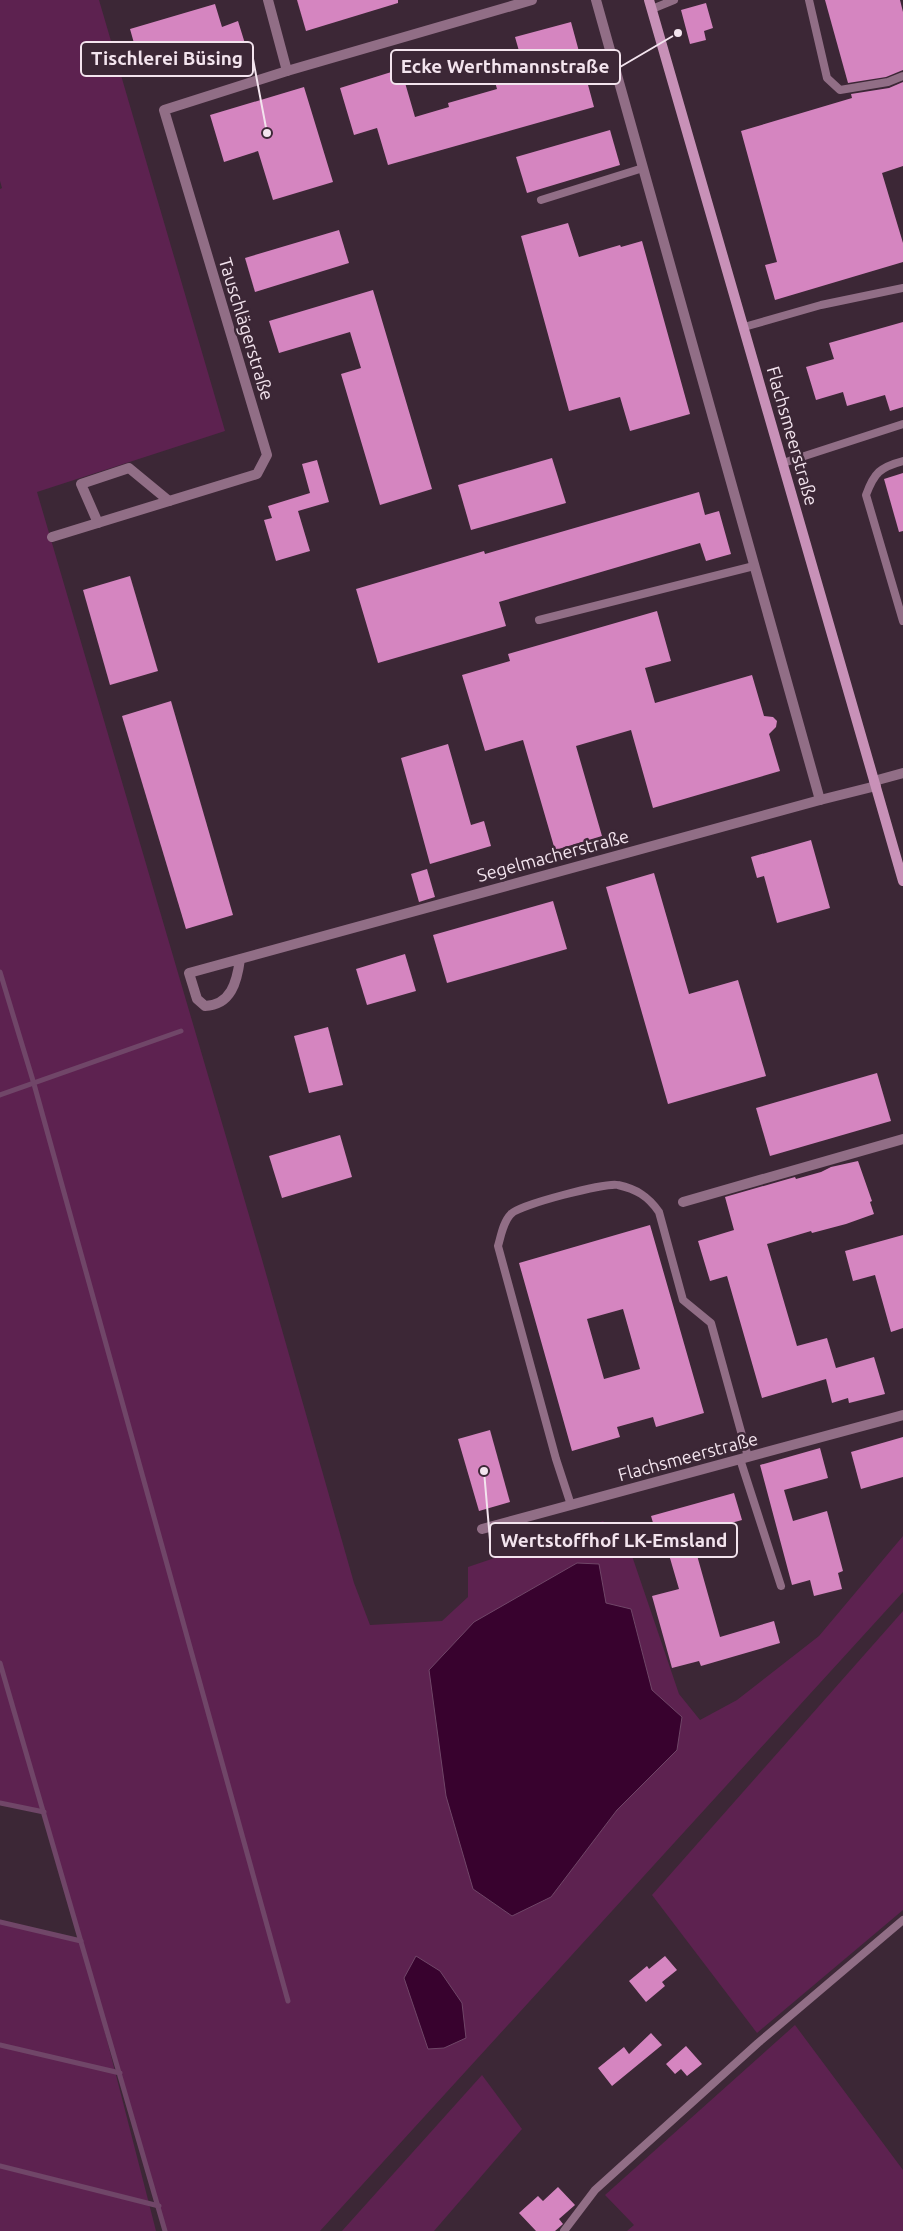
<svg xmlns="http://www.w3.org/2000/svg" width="903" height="2231" font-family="Ubuntu,sans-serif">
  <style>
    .green { fill: #5d2250; fill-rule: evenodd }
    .water { fill: #38022e; stroke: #704668 }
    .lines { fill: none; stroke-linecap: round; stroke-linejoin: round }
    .stream { stroke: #704668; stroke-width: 5 }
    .building { fill: #d585c0; fill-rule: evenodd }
    .lane { stroke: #916e86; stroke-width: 8 }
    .street { stroke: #916e86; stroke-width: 10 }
    .secondary { stroke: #c891b8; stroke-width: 10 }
    .labels { text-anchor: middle; stroke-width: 5; stroke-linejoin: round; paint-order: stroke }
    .street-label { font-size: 18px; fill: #f3e4ee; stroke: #3c2736 }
    .leader { fill: none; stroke: #f3e4ee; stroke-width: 2 }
    .callout-dot { fill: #f3e4ee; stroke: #3c2736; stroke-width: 2 }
    .callout { fill: #3c2736; stroke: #f3e4ee; stroke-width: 2 }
    .callout-label { font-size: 19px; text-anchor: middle; font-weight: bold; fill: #f3e4ee }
  </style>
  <rect width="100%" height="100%" fill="#3c2736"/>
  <g class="green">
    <path d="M 0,0 L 99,0 L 225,431 L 37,492 L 261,1256 L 354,1583 L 370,1625 L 442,1621 L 468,1597 L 468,1567 L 603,1521 L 630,1550 L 679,1694 L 700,1720 L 737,1700 L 819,1636 L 903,1536 L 903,1592 L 320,2231 L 165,2231 L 87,1962 L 156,2231 L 0,2231 L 0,1922 L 81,1940 L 44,1813 L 0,1802 L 0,189 L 2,188 L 0,181 ZM 631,1609 L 652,1691 L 682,1717 L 677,1750 L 617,1810 Z"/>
    <path d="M 903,1611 L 903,1910 L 757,2033 L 652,1895 Z"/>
    <path d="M 795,2025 L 903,2170 L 903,2231 L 627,2231 L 634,2225 L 605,2195 Z"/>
    <path d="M 482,2075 L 522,2129 L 434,2231 L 342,2231 Z"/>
  </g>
  <g class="water">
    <path d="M 577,1563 L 599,1564 L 606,1603 L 631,1609 L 652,1690 L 682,1717 L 677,1750 L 617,1810 L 551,1897 L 512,1916 L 473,1889 L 446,1796 L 429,1670 L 474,1622 Z"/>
    <path d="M 416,1956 L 440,1971 L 462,2003 L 466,2038 L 444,2048 L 428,2049 L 404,1978 Z"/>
  </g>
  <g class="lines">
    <g class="stream">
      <path d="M 0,972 L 34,1084 L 288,2001"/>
      <path d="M 0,1095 L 181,1031"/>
      <path d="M 0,1663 L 165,2231"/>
      <path d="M 0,1803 L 44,1812"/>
      <path d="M 0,1922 L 81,1941"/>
      <path d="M 0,2045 L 120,2073"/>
      <path d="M 0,2166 L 159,2206"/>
    </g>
  </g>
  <g class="building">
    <path d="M 297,0 L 398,0 L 398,3 L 306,31 Z"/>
    <path d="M 825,0 L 900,0 L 903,12 L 903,70 L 886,77 L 848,83 Z"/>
    <path d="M 706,3 L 713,28 L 704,31 L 706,40 L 690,44 L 681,10 Z"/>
    <path d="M 215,4 L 222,27 L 238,21 L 247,50 L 185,68 L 182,56 L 141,68 L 130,29 Z"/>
    <path d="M 571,22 L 594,107 L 388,165 L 377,128 L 354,135 L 340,88 L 401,69 L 415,117 L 449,107 L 448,103 L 497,89 L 489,60 L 519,51 L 515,37 Z"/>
    <path d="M 903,82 L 903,166 L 882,173 L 903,243 L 903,262 L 775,300 L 765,265 L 777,262 L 741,131 L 852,98 L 851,94 L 889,88 Z"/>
    <path d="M 304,87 L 333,182 L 273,200 L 258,151 L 224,162 L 210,115 Z"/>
    <path d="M 610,130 L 620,165 L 527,193 L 516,157 Z"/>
    <path d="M 568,223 L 579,257 L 620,245 L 621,247 L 642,241 L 690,414 L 630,431 L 620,397 L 569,411 L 521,236 Z"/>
    <path d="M 339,230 L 349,263 L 255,292 L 245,258 Z"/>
    <path d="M 373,290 L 432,489 L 380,505 L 341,374 L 361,368 L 350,332 L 279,353 L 269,321 Z"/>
    <path d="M 903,322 L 903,407 L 890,411 L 885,395 L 847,406 L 843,392 L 816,400 L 806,367 L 834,359 L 829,343 Z"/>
    <path d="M 552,458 L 566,503 L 471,530 L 458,485 Z"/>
    <path d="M 317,460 L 329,502 L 298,511 L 310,551 L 276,561 L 264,520 L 272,518 L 268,506 L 310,493 L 302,464 Z"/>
    <path d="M 903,473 L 903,531 L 899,532 L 884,479 Z"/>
    <path d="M 699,492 L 705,515 L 719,511 L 731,554 L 706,561 L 700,543 L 499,602 L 506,626 L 378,663 L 356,589 L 484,551 L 485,554 Z"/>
    <path d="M 130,576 L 158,671 L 110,685 L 83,590 Z"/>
    <path d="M 657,611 L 671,661 L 645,668 L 655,703 L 752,675 L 764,716 L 773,717 L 777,721 L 776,727 L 769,734 L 780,771 L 653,808 L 631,730 L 576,746 L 602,836 L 555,850 L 523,740 L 485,751 L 462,675 L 510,661 L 508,654 Z"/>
    <path d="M 171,701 L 233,915 L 186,929 L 122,716 Z"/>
    <path d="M 448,744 L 471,825 L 484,821 L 491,846 L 430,864 L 401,758 Z"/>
    <path d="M 811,840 L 830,908 L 777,923 L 764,876 L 757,878 L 751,857 Z"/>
    <path d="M 427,869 L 435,897 L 419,902 L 411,874 Z"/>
    <path d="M 654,873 L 689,994 L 738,980 L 766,1076 L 668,1104 L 606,887 Z"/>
    <path d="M 553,901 L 567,949 L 447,983 L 433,935 Z"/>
    <path d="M 405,954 L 416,991 L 367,1005 L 356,969 Z"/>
    <path d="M 328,1027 L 343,1085 L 309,1093 L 294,1036 Z"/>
    <path d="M 877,1073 L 891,1121 L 770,1156 L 756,1108 Z"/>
    <path d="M 340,1135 L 352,1177 L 282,1198 L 269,1156 Z"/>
    <path d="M 858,1161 L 872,1201 L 870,1202 L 874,1214 L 846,1224 L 812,1233 L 811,1231 L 767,1244 L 797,1346 L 827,1338 L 836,1368 L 874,1357 L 885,1394 L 849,1403 L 848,1398 L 832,1403 L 826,1379 L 762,1398 L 727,1276 L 710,1281 L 698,1241 L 734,1230 L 725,1197 L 795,1177 L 796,1179 L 821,1172 L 831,1167 Z"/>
    <path d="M 650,1225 L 704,1413 L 656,1427 L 653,1417 L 617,1427 L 620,1437 L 572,1451 L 519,1263 ZM 623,1309 L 640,1369 L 604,1379 L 587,1319 Z"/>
    <path d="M 903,1235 L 903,1328 L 891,1332 L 875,1275 L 853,1281 L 845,1251 Z"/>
    <path d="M 490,1430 L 510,1502 L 479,1511 L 458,1439 Z"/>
    <path d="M 903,1437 L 903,1477 L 861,1489 L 851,1452 Z"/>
    <path d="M 820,1448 L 828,1478 L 784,1490 L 793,1521 L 827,1511 L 843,1571 L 838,1573 L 842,1589 L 814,1596 L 810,1580 L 792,1585 L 760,1465 Z"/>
    <path d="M 734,1493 L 742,1520 L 691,1534 L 720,1637 L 774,1621 L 780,1643 L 701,1666 L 699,1661 L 672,1668 L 652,1596 L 679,1589 L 665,1541 L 659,1543 L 651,1516 Z"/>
    <path d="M 665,1956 L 677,1970 L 662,1982 L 665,1986 L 646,2002 L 629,1981 L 647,1966 L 649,1969 Z"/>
    <path d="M 651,2033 L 662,2045 L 612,2086 L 598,2068 L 624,2047 L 629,2054 Z"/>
    <path d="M 686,2046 L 702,2064 L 687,2076 L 681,2069 L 675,2074 L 666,2064 Z"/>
    <path d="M 558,2187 L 575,2205 L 559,2219 L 563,2224 L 555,2231 L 536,2231 L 519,2213 L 538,2196 L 543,2201 Z"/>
  </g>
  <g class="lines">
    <g class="lane">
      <path d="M 809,0 L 827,78 L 840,90 L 888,82 L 903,76"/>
      <path d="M 652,9 L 674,0"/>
      <path d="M 541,200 L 643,168"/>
      <path d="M 744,327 L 821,305 L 903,288"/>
      <path d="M 903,461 C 880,467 874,473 866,495 L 903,621"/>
      <path d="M 783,463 L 903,424"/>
      <path d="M 539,620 L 754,566"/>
      <path d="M 740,1459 L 781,1586"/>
      <path d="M 571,1505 L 556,1459 L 498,1246 C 501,1236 503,1222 511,1214 C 518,1205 607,1182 618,1185 C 636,1189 648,1196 659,1212 L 683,1300 L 711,1323 L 748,1457"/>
      <path d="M 564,2231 L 595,2190 L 758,2043 L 903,1920"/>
    </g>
    <g class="street">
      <path d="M 268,0 L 287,71"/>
      <path d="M 596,0 L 820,800"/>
      <path d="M 98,523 L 81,484 L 129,468 L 169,501"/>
      <path d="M 52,537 L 257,474 L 267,455 L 164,110 L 287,71 L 532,0"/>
      <path d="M 874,781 L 903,773"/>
      <path d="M 240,959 C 237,982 231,1005 205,1006 L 197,999 L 189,973 L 820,800 L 876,786"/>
      <path d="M 683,1202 L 903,1139"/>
      <path d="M 482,1529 L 903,1415"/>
    </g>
    <path class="secondary" d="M 649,0 L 903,881"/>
  </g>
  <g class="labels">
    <g class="street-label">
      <text transform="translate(246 329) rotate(73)" y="6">Tauschlägerstraße</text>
      <text transform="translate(792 436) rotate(74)" y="6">Flachsmeerstraße</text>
      <text transform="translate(553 856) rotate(-15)" y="6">Segelmacherstraße</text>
      <text transform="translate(688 1457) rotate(-15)" y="6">Flachsmeerstraße</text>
    </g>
  </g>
  <path class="leader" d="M267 133L253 59M678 33L620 67M484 1471L490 1540"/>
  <g class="callout-dot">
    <circle cx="267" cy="133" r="5"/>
    <circle cx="678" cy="33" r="5"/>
    <circle cx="484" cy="1471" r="5"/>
  </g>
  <g class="callout">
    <rect x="81" y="42" width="172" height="34" rx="5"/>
    <rect x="391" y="50" width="229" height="34" rx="5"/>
    <rect x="490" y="1523" width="247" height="34" rx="5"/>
  </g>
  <g class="callout-label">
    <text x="167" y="65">Tischlerei Büsing</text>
    <text x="505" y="73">Ecke Werthmannstraße</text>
    <text x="614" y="1547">Wertstoffhof LK-Emsland</text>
  </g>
</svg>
